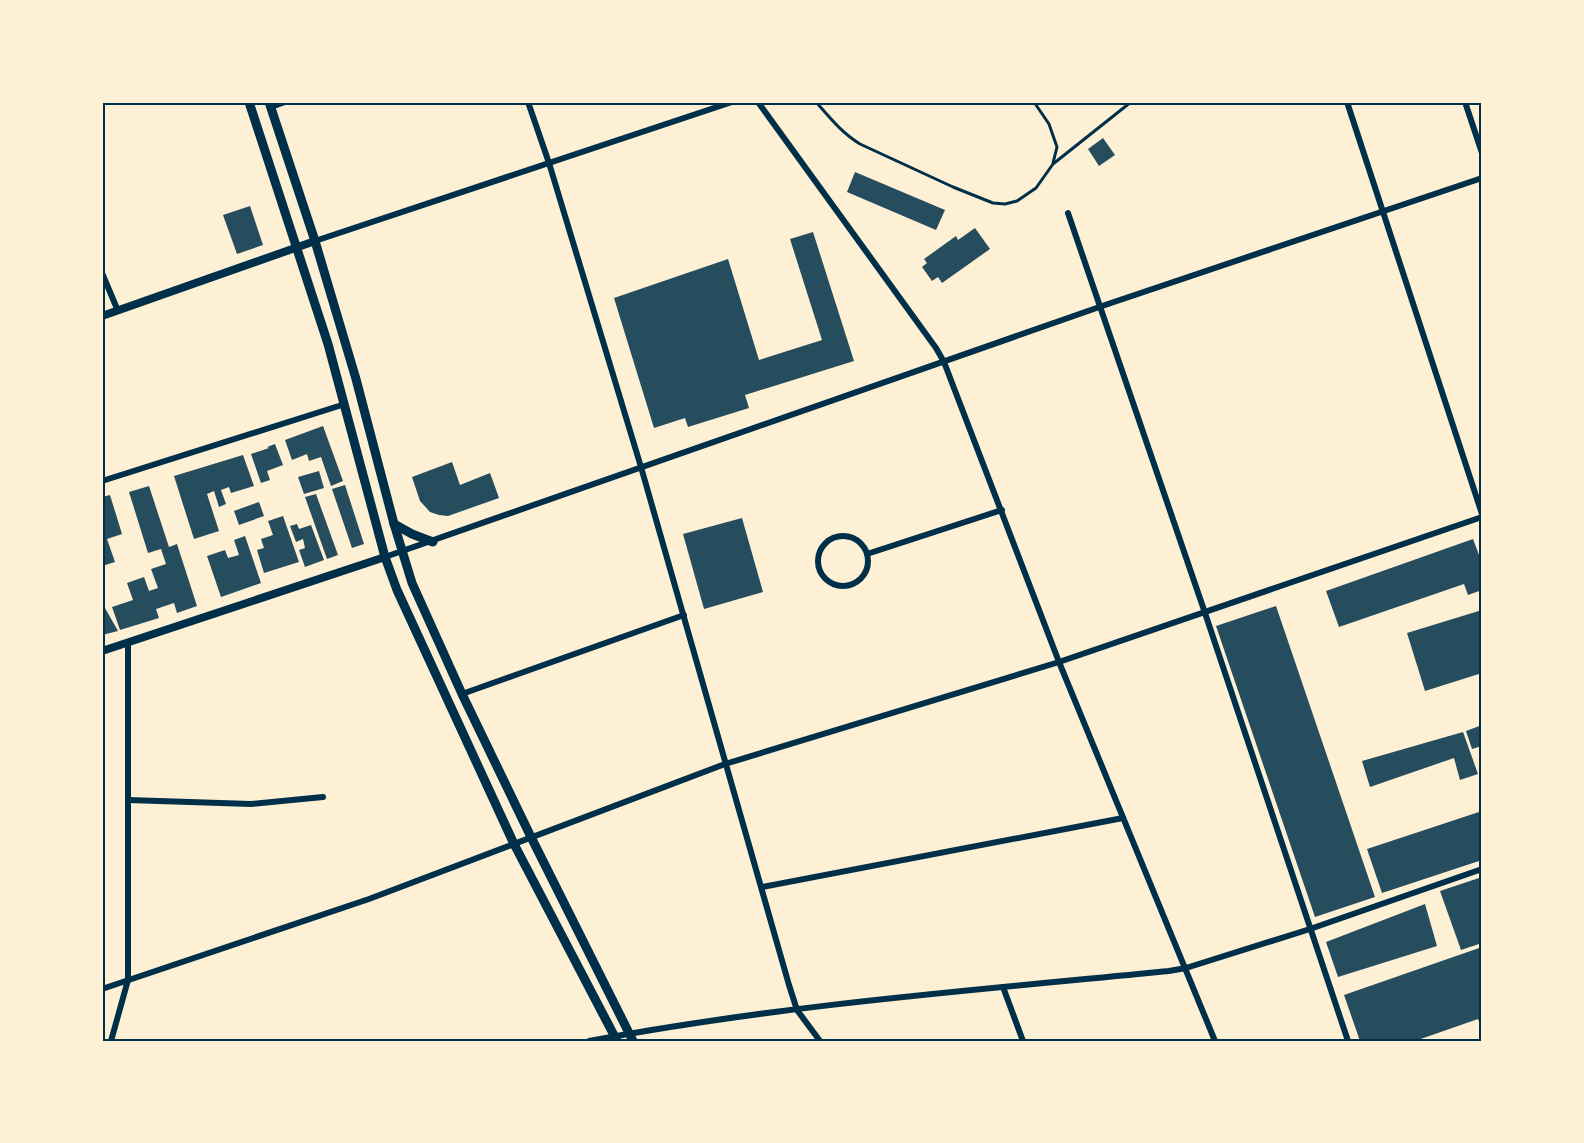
<svg xmlns="http://www.w3.org/2000/svg" width="1584" height="1143" font-family="Inter,sans-serif">
  <style>
    .building { fill: #264d5e }
    .lines { fill: none; stroke-linecap: round; stroke-linejoin: round }
    .service { stroke: #003049; stroke-width: 3 }
    .minor { stroke: #003049; stroke-width: 6 }
    .tertiary { stroke: #003049; stroke-width: 8 }
    .primary { stroke: #003049; stroke-width: 9 }
    .neatline { fill: none; stroke: #003049; stroke-width: 2 }
  </style>
  <rect width="100%" height="100%" fill="#fdf0d5"/>
  <g class="building">
    <path d="M 1103,138 L 1115,155 L 1099,166 L 1088,149 Z"/>
    <path d="M 855,172 L 945,210 L 936,230 L 847,192 Z"/>
    <path d="M 250,206 L 263,245 L 237,254 L 223,215 Z"/>
    <path d="M 975,228 L 990,249 L 942,283 L 938,277 L 932,281 L 922,267 L 927,263 L 924,259 L 956,236 L 958,240 Z"/>
    <path d="M 813,232 L 854,361 L 745,395 L 749,408 L 688,427 L 685,418 L 654,428 L 614,298 L 728,259 L 759,360 L 822,340 L 790,239 Z"/>
    <path d="M 323,426 L 343,481 L 331,486 L 321,457 L 309,461 L 307,454 L 292,460 L 285,440 Z"/>
    <path d="M 275,444 L 283,465 L 267,471 L 270,480 L 261,483 L 251,454 L 269,448 L 267,447 Z"/>
    <path d="M 243,455 L 254,486 L 231,493 L 229,487 L 221,490 L 226,504 L 219,507 L 214,491 L 207,494 L 219,531 L 194,539 L 174,476 Z"/>
    <path d="M 452,462 L 460,485 L 490,473 L 499,498 L 448,516 L 439,515 L 430,512 L 420,501 L 412,477 Z"/>
    <path d="M 319,471 L 324,488 L 304,494 L 298,477 Z"/>
    <path d="M 345,485 L 364,544 L 352,548 L 332,489 Z"/>
    <path d="M 149,486 L 169,547 L 177,544 L 197,606 L 177,613 L 174,603 L 156,609 L 159,618 L 120,630 L 112,607 L 133,600 L 127,583 L 144,577 L 149,591 L 158,588 L 151,569 L 166,564 L 161,549 L 148,553 L 129,492 Z"/>
    <path d="M 316,494 L 338,555 L 327,559 L 305,497 Z"/>
    <path d="M 110,495 L 122,534 L 107,539 L 115,562 L 102,566 L 102,497 Z"/>
    <path d="M 259,502 L 264,516 L 239,525 L 234,511 Z"/>
    <path d="M 283,516 L 299,562 L 264,573 L 257,550 L 264,548 L 261,539 L 273,535 L 268,521 Z"/>
    <path d="M 742,518 L 763,592 L 704,609 L 683,534 Z"/>
    <path d="M 297,524 L 299,529 L 311,525 L 324,560 L 305,567 L 299,550 L 305,548 L 303,539 L 296,542 L 290,526 Z"/>
    <path d="M 245,536 L 261,583 L 221,597 L 207,556 L 225,550 L 228,558 L 239,555 L 234,540 Z"/>
    <path d="M 1473,539 L 1482,563 L 1482,590 L 1468,595 L 1464,584 L 1339,627 L 1326,591 Z"/>
    <path d="M 1276,606 L 1375,897 L 1315,917 L 1216,626 Z"/>
    <path d="M 105,608 L 118,631 L 102,635 L 102,609 Z"/>
    <path d="M 1482,610 L 1482,673 L 1425,691 L 1407,633 Z"/>
    <path d="M 1482,725 L 1482,746 L 1472,749 L 1466,731 Z"/>
    <path d="M 1463,732 L 1478,774 L 1460,780 L 1454,758 L 1370,787 L 1362,761 Z"/>
    <path d="M 1482,811 L 1482,860 L 1382,893 L 1367,849 Z"/>
    <path d="M 1482,877 L 1482,943 L 1461,950 L 1440,891 Z"/>
    <path d="M 1425,904 L 1437,946 L 1338,977 L 1326,942 Z"/>
    <path d="M 1482,947 L 1482,1030 L 1478,1019 L 1415,1041 L 1360,1041 L 1344,995 Z"/>
  </g>
  <g class="lines">
    <g class="service">
      <path d="M 816,102 C 830,118 842,133 860,144 L 953,187 L 993,203 L 1005,204 L 1017,201 L 1036,188 L 1053,164 L 1131,102"/>
      <path d="M 1034,102 L 1049,124 L 1057,147 L 1053,163"/>
    </g>
    <g class="minor">
      <path d="M 528,102 L 549,163 L 641,467 L 789,985 L 797,1010 L 820,1041"/>
      <path d="M 758,102 L 936,348 L 944,362 L 1059,662 L 1215,1041"/>
      <path d="M 1347,102 L 1482,514"/>
      <path d="M 1465,102 L 1482,153"/>
      <path d="M 271,107 L 285,102"/>
      <path d="M 1068,213 L 1204,610 L 1348,1041"/>
      <path d="M 315,241 L 732,102"/>
      <path d="M 102,273 L 118,311"/>
      <path d="M 102,481 L 345,404"/>
      <circle cx="843" cy="561" r="25"/>
      <path d="M 867,554 L 1002,510"/>
      <path d="M 385,557 L 1108,304 L 1482,178"/>
      <path d="M 462,694 L 684,615"/>
      <path d="M 128,800 L 251,804 L 323,797"/>
      <path d="M 762,887 L 1123,818"/>
      <path d="M 1003,987 L 1023,1041"/>
      <path d="M 102,989 L 369,899 L 725,764 L 1059,662 L 1482,517"/>
      <path d="M 111,1041 L 128,980 L 128,643"/>
      <path d="M 589,1041 C 780,1005 976,990 1169,971 L 1186,968 L 1310,929 L 1482,869"/>
    </g>
    <g class="tertiary">
      <path d="M 102,316 L 315,241"/>
      <path d="M 102,651 L 385,557"/>
    </g>
    <g class="primary">
      <path d="M 249,102 L 328,344 L 385,557 L 397,590 L 514,844 L 617,1041"/>
      <path d="M 269,102 L 315,241 L 356,379 L 394,524 L 412,583 L 462,694 L 531,837 L 633,1041"/>
      <path d="M 394,524 L 412,534 L 433,542"/>
    </g>
  </g>
  <rect width="1584" height="1143" fill="none" stroke="#fdf0d5" stroke-width="207"/>
  <rect x="104" y="104" width="1376" height="936" class="neatline"/>
</svg>
